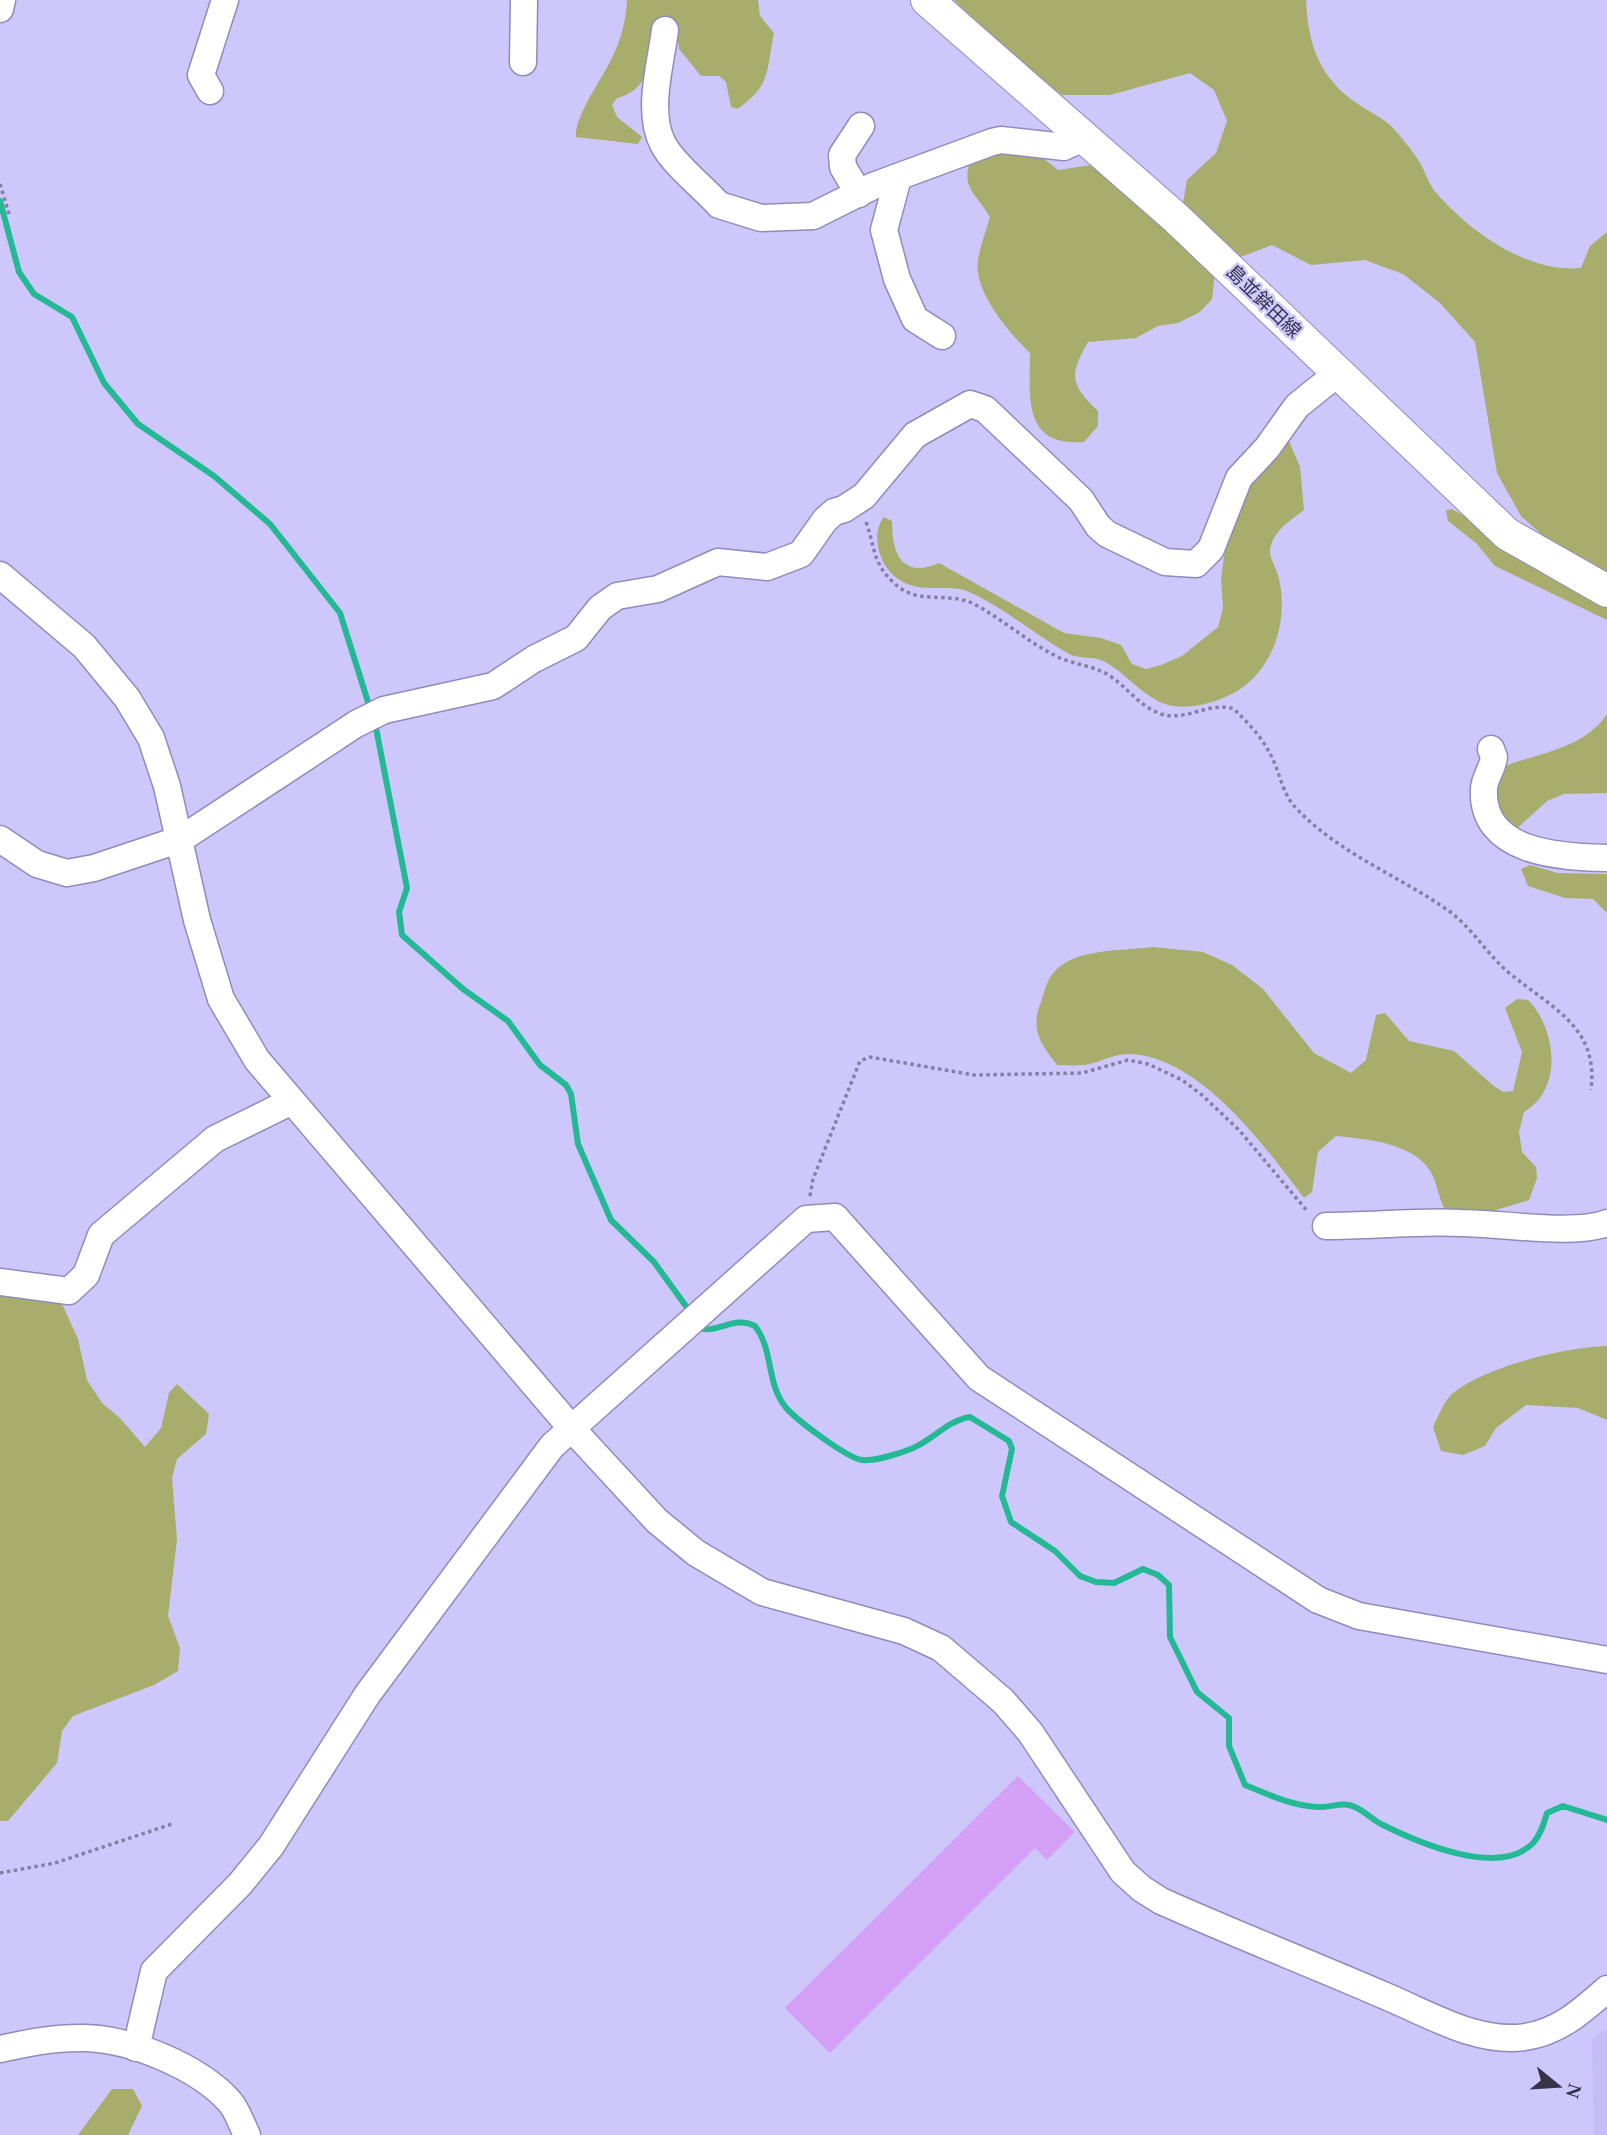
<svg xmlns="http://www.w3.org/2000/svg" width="1607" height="2135" font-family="'Times New Roman','Noto Sans JP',serif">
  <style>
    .built { fill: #c5bcf8 }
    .green { fill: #a9ad6b }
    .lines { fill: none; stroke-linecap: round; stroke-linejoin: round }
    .stream { stroke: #24b995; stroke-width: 6 }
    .building { fill: #d4a1f6 }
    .minor-casing { stroke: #928abb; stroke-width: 29 }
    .major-casing { stroke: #928abb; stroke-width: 34 }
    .path { stroke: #847fa5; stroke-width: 3.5; stroke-dasharray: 3.5 3.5; stroke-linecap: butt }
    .minor { stroke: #fff; stroke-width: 26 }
    .major { stroke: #fff; stroke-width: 32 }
    .labels { text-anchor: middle; stroke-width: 5; stroke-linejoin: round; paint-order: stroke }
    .street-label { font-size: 19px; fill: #363348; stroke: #cec7fc }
  </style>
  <rect width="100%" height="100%" fill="#cec7fc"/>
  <path class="built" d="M 1607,2028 L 1607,2135 L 1594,2135 L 1592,2040 Z"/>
  <g class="green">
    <path d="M 627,0 L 758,0 L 760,16 L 774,33 C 766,71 772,85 737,109 L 731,107 L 726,82 L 719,76 L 701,76 L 679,49 L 675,20 L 665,20 C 655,49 651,91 617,98 L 612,105 L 617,117 L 642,137 L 638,144 L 576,137 C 574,117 602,79 612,58 C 621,39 626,21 627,0 Z"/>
    <path d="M 954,0 L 1306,0 C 1308,45 1320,79 1358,104 C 1369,112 1384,118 1393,128 C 1401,137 1410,148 1417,158 C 1425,169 1428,185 1438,195 C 1472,233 1528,273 1581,268 L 1590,246 L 1607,232 L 1607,576 L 1575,564 L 1521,516 L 1497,473 L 1475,342 L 1440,303 L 1403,274 L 1365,260 L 1311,265 L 1272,245 L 1238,258 L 1182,209 L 1187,180 L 1216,153 L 1227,121 L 1214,90 L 1190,73 L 1110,95 L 1062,95 L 1013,56 Z"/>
    <path d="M 1028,146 L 1058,170 L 1091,165 L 1127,191 L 1215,272 L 1212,299 L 1200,312 L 1178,323 L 1158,326 L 1136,338 L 1088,342 C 1069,375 1070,385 1098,411 L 1098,426 L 1084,442 C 1022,447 1030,397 1030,353 C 1009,333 973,291 978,260 C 980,246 986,231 990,217 C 974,190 958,187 974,152 Z"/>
    <path d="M 1281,438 L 1289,441 L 1300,467 L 1304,510 C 1290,521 1274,530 1270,549 C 1269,558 1277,569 1279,579 C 1290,626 1269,681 1223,698 C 1206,705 1183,710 1165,704 C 1141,695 1127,674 1105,662 C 1094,655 1080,660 1069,654 C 1035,635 1005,608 969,592 C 947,582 917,597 893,575 C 878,561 871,533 884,517 L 892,521 C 892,554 902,579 939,563 L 1064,633 L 1101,638 L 1121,645 L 1132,664 L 1146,669 L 1161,665 L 1182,656 L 1218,627 L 1223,608 L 1221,579 L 1227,535 L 1235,494 Z"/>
    <path d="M 1452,509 L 1607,600 L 1607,620 L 1495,566 L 1476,543 L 1448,521 L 1446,510 Z"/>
    <path d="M 1607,714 L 1607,793 L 1564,794 L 1547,801 L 1513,832 L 1491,798 L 1502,767 C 1538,753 1584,749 1607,714 Z"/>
    <path d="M 1530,865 L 1558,873 L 1607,874 L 1607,913 L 1593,899 L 1565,898 L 1528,886 L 1521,869 Z"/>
    <path d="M 1152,947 L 1203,952 L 1232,965 L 1263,989 L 1314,1053 L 1351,1073 L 1366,1060 L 1376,1015 L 1385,1013 L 1409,1041 L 1454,1051 L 1495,1087 L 1504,1092 L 1513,1091 L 1522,1052 L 1505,1008 L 1517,999 L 1528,1000 C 1556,1028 1564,1089 1524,1112 L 1519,1132 L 1522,1152 L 1536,1167 L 1537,1178 L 1529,1200 L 1482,1214 L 1446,1211 C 1439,1200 1438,1188 1433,1176 C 1418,1143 1367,1139 1336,1136 L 1318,1152 L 1312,1192 L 1304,1198 C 1265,1146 1201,1058 1131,1054 C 1113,1053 1100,1063 1084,1065 C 1075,1066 1066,1065 1057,1065 C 1040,1043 1030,1029 1041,1002 C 1044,993 1047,979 1054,972 C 1075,948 1123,951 1152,947 Z"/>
    <path d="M 0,1270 L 22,1273 L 63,1306 L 78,1339 L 87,1380 L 102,1403 L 120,1418 L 145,1447 L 161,1428 L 169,1393 L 177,1384 L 209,1414 L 206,1434 L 177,1459 L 172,1478 L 177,1539 L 168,1616 L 180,1648 L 178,1671 L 154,1685 L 73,1716 L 62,1731 L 57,1763 L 8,1821 L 0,1821 Z"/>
    <path d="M 1607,1346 L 1607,1420 L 1578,1408 L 1526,1405 L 1496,1428 L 1485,1446 L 1463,1455 L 1441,1451 L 1433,1427 C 1438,1417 1444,1401 1452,1394 C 1483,1367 1566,1347 1607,1346 Z"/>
    <path d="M 112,2089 L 133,2089 L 142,2106 L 128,2135 L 78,2135 Z"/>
  </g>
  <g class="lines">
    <g class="stream">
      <path d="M 0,201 L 19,272 L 34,294 L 72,317 L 104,383 L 138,424 L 214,476 L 270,524 L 340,613 L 368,702"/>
      <path d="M 375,723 L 407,888 L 399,912 L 402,935 L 463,989 L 508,1021 L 540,1065 L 566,1085 L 571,1094 L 578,1144 L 611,1220 L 654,1262 L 688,1309"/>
      <path d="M 699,1328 C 718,1334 734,1315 755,1326 C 773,1349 767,1383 784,1405 C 793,1418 847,1458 862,1460 C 874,1462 909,1451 919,1445 C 936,1436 950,1420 970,1417 L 1009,1441 L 1012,1449 L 1002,1496 L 1011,1522 L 1055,1551 L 1080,1576 L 1096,1582 L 1114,1583 L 1143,1569 L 1158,1575 L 1169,1585 L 1170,1637 L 1197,1692 L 1229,1718 L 1229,1746 L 1245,1785 C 1267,1794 1292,1806 1317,1807 C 1327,1808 1339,1803 1349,1805 C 1362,1808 1370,1818 1381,1824 C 1417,1842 1500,1879 1534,1842 C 1541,1834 1544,1823 1547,1813 L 1563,1806 L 1607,1820"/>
    </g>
  </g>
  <path class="building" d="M 1018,1776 L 1075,1832 L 1047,1860 L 1035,1848 L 830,2053 L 785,2008 Z"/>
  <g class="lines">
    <defs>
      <g id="minor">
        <path d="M 0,9 L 2,0"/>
        <path d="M 665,30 C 661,63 646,112 663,144 C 673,164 703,187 719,205 L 761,218 L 813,216 L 873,186 L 992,142 L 1001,140 L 1064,147 L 1083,138"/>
        <path d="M 523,62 L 524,0"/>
        <path d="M 210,91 L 201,75 L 225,0"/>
        <path d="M 898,178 L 884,230 L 897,279 L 915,319 L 942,336"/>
        <path d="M 859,194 L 843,167 L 842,155 L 861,126"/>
        <path d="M 0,575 L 84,646 L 127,698 L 151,738 L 167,786 L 197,920 L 221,999 L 257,1060 L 573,1430 L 657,1521 L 696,1553 L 762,1592 L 904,1631 L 941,1648 L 1003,1701 L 1030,1732 L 1123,1872 L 1142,1889 L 1161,1901 C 1235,1934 1309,1963 1383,1995 C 1427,2013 1476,2044 1525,2037 C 1559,2032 1582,2011 1607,1989"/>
        <path d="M 1491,749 L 1494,757 C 1493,768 1485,777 1484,788 C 1480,853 1559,857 1607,858"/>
        <path d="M 0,839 L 37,864 L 67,873 L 94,868 L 181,839 L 356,724 L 384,710 L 493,686 L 534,659 L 576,638 L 600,608 L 617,596 L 658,589 L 718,562 L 767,567 L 801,554 L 825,520 L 834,512 L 844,509 L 864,496 L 915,435 L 970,404 L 985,409 L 1081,500 L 1098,526 L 1107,534 L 1165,562 L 1196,564 L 1211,549 L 1239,478 L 1267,448 L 1297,406 L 1338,373"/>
        <path d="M 1326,1226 C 1371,1226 1416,1221 1461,1223 C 1500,1223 1573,1236 1607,1223"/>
        <path d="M 0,1282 L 69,1291 L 86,1275 L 101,1235 L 215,1139 L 290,1102"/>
        <path d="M 136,2048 L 154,1971 L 240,1884 L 271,1846 L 367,1695 L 552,1446 L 806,1219 L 835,1217 L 979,1378 L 1318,1600 L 1359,1616 L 1607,1660"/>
        <path d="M 0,2049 C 28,2043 56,2037 85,2038 C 131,2039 199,2067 230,2102 C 237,2110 242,2125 247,2135"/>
      </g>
      <path id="major" d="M 927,0 L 1176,218 L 1507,534 L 1607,591"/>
    </defs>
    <use href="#minor" class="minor-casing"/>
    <use href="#major" class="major-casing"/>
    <g class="path">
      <path d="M 0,184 L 9,214"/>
      <path d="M 866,522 C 875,546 872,563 894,583 C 917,606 949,591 974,604 C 1004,620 1030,644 1060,658 C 1077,665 1095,666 1110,676 C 1128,688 1139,706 1161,714 C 1186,722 1209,701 1234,709 C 1246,721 1260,735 1268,750 C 1279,767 1281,792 1295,807 C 1339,854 1398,875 1449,911 C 1472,928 1487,954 1508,972 C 1551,1008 1599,1026 1591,1090"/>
      <path d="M 810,1196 L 813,1179 L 860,1061 L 870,1057 L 974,1075 L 1082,1073 L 1128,1060 L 1148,1064 L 1182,1080 L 1202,1095 L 1239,1130 L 1308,1212"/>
      <path d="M 0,1873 L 55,1863 L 172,1824"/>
    </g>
    <use href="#minor" class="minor"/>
    <use href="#major" class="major"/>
  </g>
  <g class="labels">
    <g class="street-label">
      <text transform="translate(1264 301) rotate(44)" y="7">島並鉾田線</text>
    </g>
  </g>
  <g transform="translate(1558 2086) rotate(108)" stroke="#cec7fc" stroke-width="5" paint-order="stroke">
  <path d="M0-5L12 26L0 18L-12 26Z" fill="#363348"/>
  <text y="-10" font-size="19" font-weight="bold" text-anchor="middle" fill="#363348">N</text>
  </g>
</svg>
